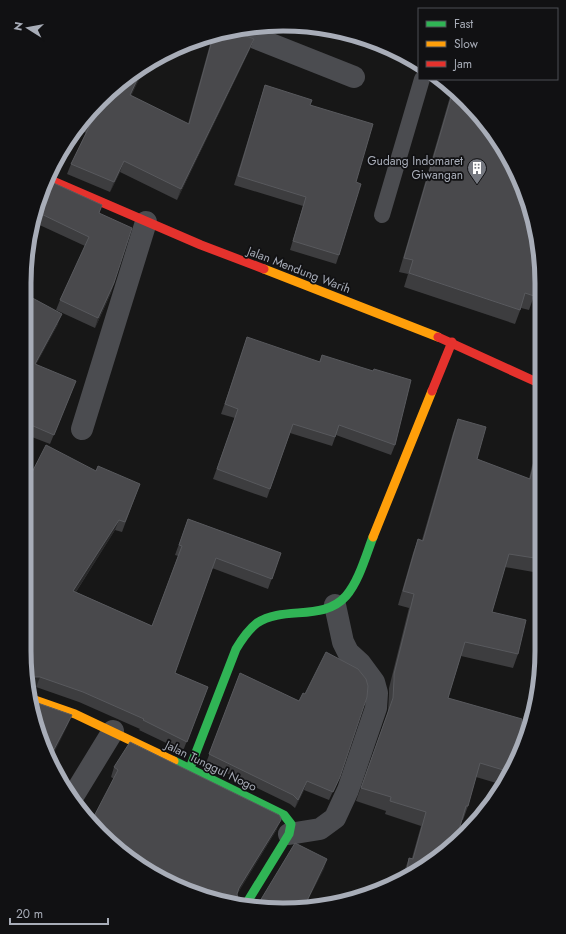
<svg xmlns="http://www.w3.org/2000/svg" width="566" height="934" font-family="Jost,sans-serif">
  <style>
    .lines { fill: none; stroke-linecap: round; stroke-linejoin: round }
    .lane { stroke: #4b4c50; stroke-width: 16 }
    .street { stroke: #4b4c50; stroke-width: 22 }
    .fast { stroke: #30b455; stroke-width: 9 }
    .slow { stroke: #ff9f0a; stroke-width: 9 }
    .jam { stroke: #e5322d; stroke-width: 9 }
    .wall { fill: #3d3d3f }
    .shaded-wall { fill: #29292a }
    .building { fill: #49494c; stroke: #58595d }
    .labels { text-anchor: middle; stroke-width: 3.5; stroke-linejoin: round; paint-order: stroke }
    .poi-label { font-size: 12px; fill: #a8adb8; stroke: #111113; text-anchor: end }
    .street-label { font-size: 12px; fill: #a8adb8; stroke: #111113 }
    .rim { fill: none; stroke: #a8adb8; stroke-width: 5 }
  </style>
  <rect width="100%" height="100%" fill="#171717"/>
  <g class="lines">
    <g class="lane">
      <path d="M 382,215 L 422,79"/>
      <path d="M 524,744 L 532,716"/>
    </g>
    <g class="street">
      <path d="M 233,29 L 354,77"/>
      <path d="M 82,429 L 146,222"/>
      <path d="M 72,798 L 113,731"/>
      <path d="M 289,834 L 320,829 L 335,818 L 348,790 L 376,708 L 377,693 L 374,682 L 360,663 L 348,652 L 343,642 L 335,605"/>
    </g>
    <g class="fast">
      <path d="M 174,761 L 284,815 L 291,824 L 289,834 L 246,904"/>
      <path d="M 190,768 L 236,649 C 242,639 248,630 257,623 C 284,605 323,622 346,596 C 359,581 366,555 373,537"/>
    </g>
    <g class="slow">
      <path d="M 264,269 L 438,337"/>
      <path d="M 373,537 L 432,391"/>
      <path d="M 32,699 L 75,714 L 174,761"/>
    </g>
    <g class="jam">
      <path d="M 48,179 L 201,245 L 264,269"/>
      <path d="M 438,337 L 541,384"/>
      <path d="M 432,391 L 452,342"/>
    </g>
  </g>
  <g class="wall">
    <path d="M 267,29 L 274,29 L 273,32 Z"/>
    <path d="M 231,30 L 254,39 L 250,49 L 177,200 L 120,172 L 110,192 L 67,174 L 71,164 L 86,133 L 78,129 L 139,68 L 146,65 L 131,95 L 188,124 L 212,37 Z"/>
    <path d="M 265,85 L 310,105 L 356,182 L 339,255 L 336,264 L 290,250 L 303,206 L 234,185 Z"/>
    <path d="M 452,90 L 478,112 L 534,296 L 529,310 L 521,308 L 515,324 L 404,287 L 408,274 L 399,272 Z"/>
    <path d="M 38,200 L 102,205 L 99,213 L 114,283 L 111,293 L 95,328 L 56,310 L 60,300 L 85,246 L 33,222 Z"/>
    <path d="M 25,294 L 58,324 L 36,364 L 72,391 L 50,444 L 24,434 Z"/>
    <path d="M 244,347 L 319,362 L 322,355 L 395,445 L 391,455 L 336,435 L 332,446 L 290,433 L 267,498 L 213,479 L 235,418 L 221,414 Z"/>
    <path d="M 458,419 L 477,459 L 529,479 L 532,466 L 537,452 L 541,453 L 541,567 L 539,573 L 505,567 L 492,612 L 518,654 L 513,668 L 461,656 L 448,698 L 520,732 L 522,737 L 526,739 L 503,785 L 476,777 L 468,806 L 463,820 L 462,820 L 456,840 L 440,857 L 403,876 L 404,872 L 409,858 L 412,858 L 421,826 L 385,814 L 386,811 L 356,801 L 388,712 L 389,694 L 389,688 L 409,608 L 398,605 L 413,553 L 418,539 L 422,540 L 453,433 Z"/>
    <path d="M 96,471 L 140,484 L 122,532 L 115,530 L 76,592 L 152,626 L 178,556 L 175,555 L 188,519 L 281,553 L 268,589 L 212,568 L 175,673 L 208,687 L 183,751 L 139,730 L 140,729 L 79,702 L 36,687 L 27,482 Z"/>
    <path d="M 240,673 L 299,701 L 340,777 L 336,785 L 329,800 L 304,790 L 295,808 L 290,804 L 206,763 Z"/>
    <path d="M 114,767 L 277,829 L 237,894 L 238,900 L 200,896 L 126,857 L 91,822 L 114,779 L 111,777 Z"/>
  </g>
  <g class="shaded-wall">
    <path d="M 254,39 L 250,49 L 177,200 L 181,189 Z"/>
    <path d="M 144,65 L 146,65 L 127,105 L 130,95 Z"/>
    <path d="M 124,161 L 120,172 L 110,192 L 114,182 Z"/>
    <path d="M 114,283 L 111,293 L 95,328 L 98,318 Z"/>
    <path d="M 62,314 L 58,324 L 31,374 L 35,364 Z"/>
    <path d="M 119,520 L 115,530 L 70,601 L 73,591 Z"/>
    <path d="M 33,677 L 40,677 L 36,687 L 30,687 L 29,679 Z"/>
    <path d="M 72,715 L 68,725 L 51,759 L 50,757 Z"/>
    <path d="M 307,781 L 304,790 L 295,808 L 298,800 Z"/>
    <path d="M 281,820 L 277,829 L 235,898 L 239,888 Z"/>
    <path d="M 327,859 L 324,869 L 305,906 L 304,907 Z"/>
  </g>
  <g class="building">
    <path d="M 231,30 L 254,39 L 181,189 L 124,161 L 114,182 L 71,164 L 91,123 L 86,120 L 139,68 L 144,65 L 130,95 L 189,124 L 213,37 Z"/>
    <path d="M 265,85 L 312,100 L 310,105 L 373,124 L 356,182 L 361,184 L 339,255 L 293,241 L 306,197 L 238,176 Z"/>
    <path d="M 453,91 L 478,112 L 507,154 L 533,216 L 541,266 L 541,271 L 534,296 L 525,293 L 520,310 L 409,273 L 413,260 L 404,258 Z"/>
    <path d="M 47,180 L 102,205 L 99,213 L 132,228 L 114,283 L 98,318 L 60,300 L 89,237 L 35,211 L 38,200 Z"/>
    <path d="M 25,294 L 62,314 L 35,364 L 76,381 L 54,435 L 24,422 Z"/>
    <path d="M 247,337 L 320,362 L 322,355 L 373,371 L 374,369 L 411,380 L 395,445 L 339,425 L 335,437 L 293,424 L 270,489 L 217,469 L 238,409 L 225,404 Z"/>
    <path d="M 458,419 L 486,427 L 477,459 L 530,479 L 537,452 L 541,453 L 541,559 L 509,554 L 492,612 L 526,620 L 518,654 L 465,642 L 448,698 L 522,719 L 520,732 L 522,737 L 526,739 L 510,772 L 480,763 L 468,806 L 466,806 L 456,840 L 447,850 L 440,848 L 438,858 L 406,875 L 409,858 L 413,859 L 426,812 L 390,801 L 391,797 L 361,788 L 393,698 L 394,680 L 394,674 L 414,594 L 403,591 L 418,539 L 423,541 Z"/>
    <path d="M 46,445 L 96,471 L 98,466 L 140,484 L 125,522 L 119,520 L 73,591 L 152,626 L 182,546 L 179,545 L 188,519 L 281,553 L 272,579 L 216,558 L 175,673 L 208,687 L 187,742 L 143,720 L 144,719 L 83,692 L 40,677 L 33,677 L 29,679 L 24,651 L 24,481 L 27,482 Z"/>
    <path d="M 326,652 L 358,669 L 366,679 L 368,686 L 367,697 L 340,777 L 333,792 L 307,781 L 298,800 L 293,795 L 209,754 L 240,673 L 299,701 L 303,693 L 305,694 Z"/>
    <path d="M 32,701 L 72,715 L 50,757 L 38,734 Z"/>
    <path d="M 130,742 L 279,815 L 281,818 L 281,820 L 239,888 L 237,894 L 238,900 L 241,903 L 200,896 L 135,862 L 139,855 L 108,839 L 91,822 L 118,770 L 114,767 Z"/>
    <path d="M 295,843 L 327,859 L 304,907 L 283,910 L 255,905 L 260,901 Z"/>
  </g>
  <defs>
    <symbol id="building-pin" viewBox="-11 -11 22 30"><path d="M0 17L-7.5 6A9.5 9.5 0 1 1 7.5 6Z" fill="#757880" stroke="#111113"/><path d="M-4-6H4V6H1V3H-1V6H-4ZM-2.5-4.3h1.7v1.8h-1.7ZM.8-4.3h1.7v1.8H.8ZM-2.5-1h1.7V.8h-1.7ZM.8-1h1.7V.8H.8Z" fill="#fff"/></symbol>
  </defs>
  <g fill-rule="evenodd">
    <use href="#building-pin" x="466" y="157" width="22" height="30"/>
  </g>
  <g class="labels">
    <g class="poi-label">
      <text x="463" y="165">Gudang Indomaret<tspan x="463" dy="14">Giwangan</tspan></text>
    </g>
    <g class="street-label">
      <text transform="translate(299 270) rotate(21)" y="4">Jalan Mendung Warih</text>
      <text transform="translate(211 766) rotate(26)" y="4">Jalan Tunggul Nogo</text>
    </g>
  </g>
  <path d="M0 0H566V934H0ZM283 31H283A252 252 0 0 1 535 283V651A252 252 0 0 1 283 903H283A252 252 0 0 1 31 651V283A252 252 0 0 1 283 31Z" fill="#111113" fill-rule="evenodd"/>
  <path class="rim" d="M283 31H283A252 252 0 0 1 535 283V651A252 252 0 0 1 283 903H283A252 252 0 0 1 31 651V283A252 252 0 0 1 283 31Z"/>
  <rect x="418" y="8" width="140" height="72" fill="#111113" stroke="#4d4f55"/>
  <rect x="426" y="21" width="20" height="6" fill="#30b455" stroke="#4d4f55"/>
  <text x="454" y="28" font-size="12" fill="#a8adb8">Fast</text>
  <rect x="426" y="41" width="20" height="6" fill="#ff9f0a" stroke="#4d4f55"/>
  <text x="454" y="48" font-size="12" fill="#a8adb8">Slow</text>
  <rect x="426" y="61" width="20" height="6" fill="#e5322d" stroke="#4d4f55"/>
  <text x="454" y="68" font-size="12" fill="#a8adb8">Jam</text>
  <g transform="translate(28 28) rotate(281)" stroke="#111113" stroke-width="3" paint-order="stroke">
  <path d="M0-3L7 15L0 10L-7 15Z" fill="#a8adb8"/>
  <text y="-6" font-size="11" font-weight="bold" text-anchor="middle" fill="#a8adb8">N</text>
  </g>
  <path d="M10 918v6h98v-6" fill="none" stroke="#a8adb8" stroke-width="2"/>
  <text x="16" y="918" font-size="12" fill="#a8adb8" stroke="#111113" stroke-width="3" paint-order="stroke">20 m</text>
</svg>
